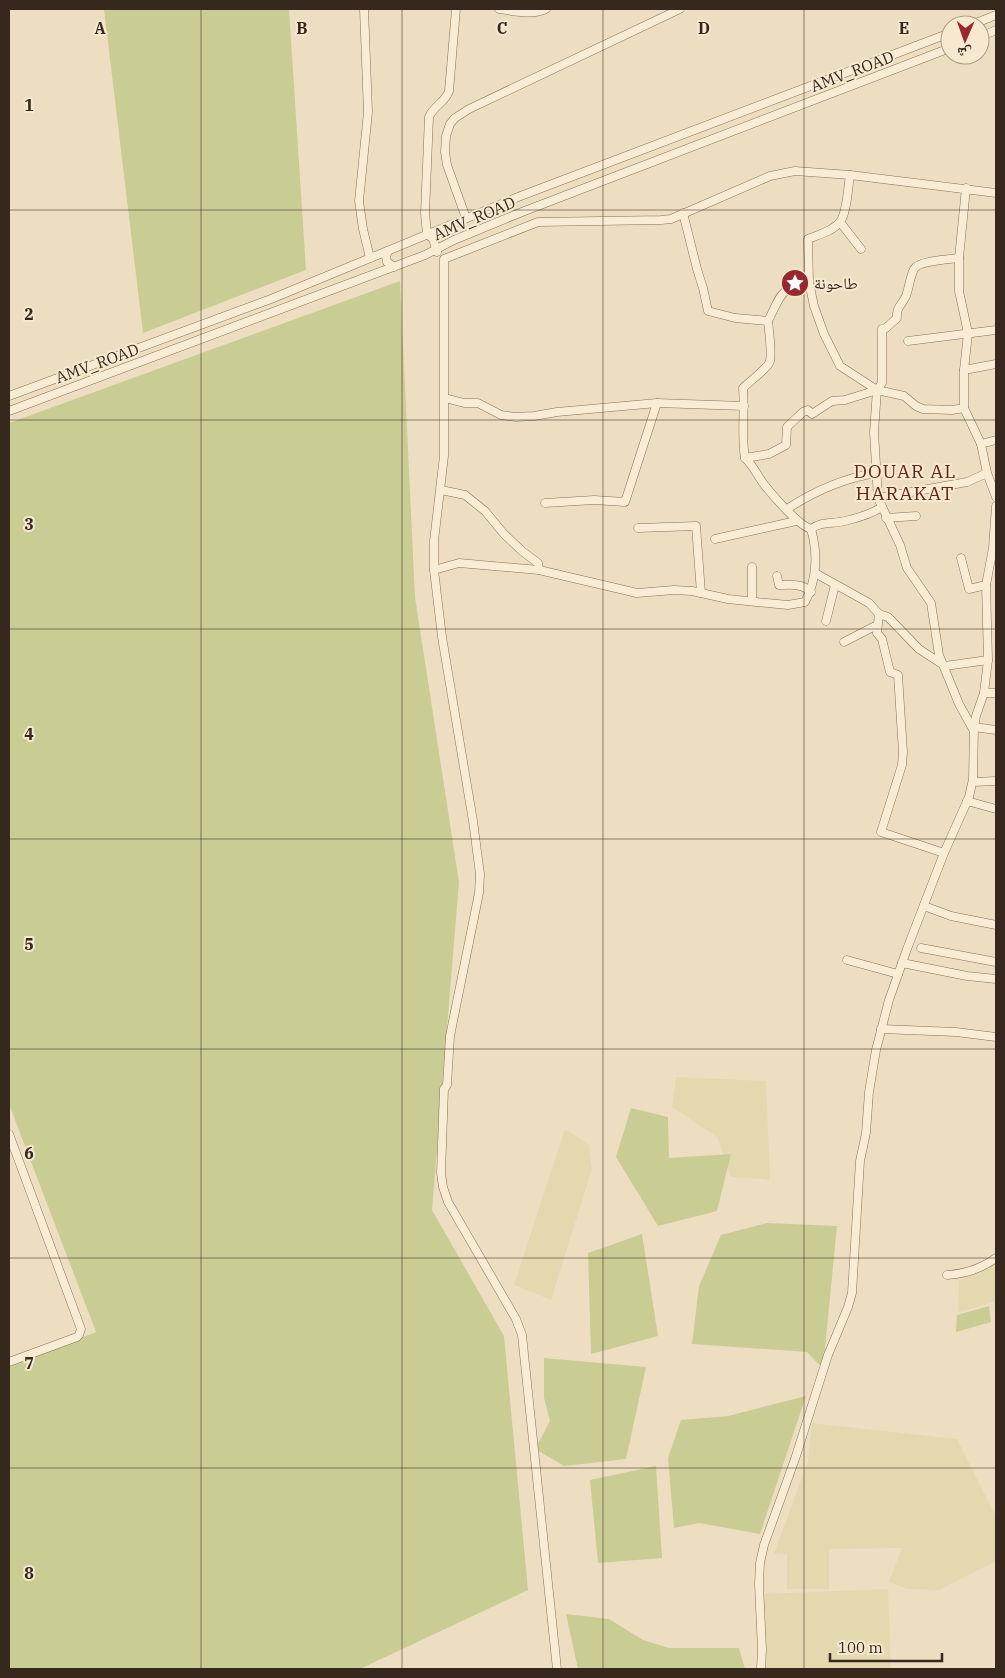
<svg xmlns="http://www.w3.org/2000/svg" width="1005" height="1678" font-family="'IBM Plex Serif','Noto Naskh Arabic',serif">
  <style>
    .farmland { fill: #e4d8ae }
    .green { fill: #c9cd94 }
    .lines { fill: none; stroke-linecap: round; stroke-linejoin: round }
    .minor-casing { stroke: #886f58; stroke-width: 9 }
    .minor { stroke: #f9ecd4; stroke-width: 8 }
    .grid { fill: none; stroke: #37281d; stroke-width: 1; stroke-opacity: 0.55 }
    .labels { text-anchor: middle; stroke-width: 4; stroke-linejoin: round; paint-order: stroke }
    .street-label { font-size: 16px; fill: #37281d; stroke: #f6e9d0 }
    .poi-label { font-size: 16px; fill: #37281d; stroke: #f6e9d0; text-anchor: start }
    .quarter-label { font-size: 19px; letter-spacing: 1px; fill: #65261b; stroke: #f6e9d0 }
    .grid-label { font-size: 16px; text-anchor: middle; font-weight: bold; fill: #37281d; stroke: #f6e9d0; stroke-width: 4; stroke-linejoin: round; paint-order: stroke }
  </style>
  <rect width="100%" height="100%" fill="#eedec1"/>
  <g class="farmland">
    <path d="M 676,1077 L 766,1081 L 770,1180 L 731,1177 L 718,1138 L 672,1107 Z"/>
    <path d="M 565,1129 L 589,1145 L 592,1169 L 551,1300 L 514,1285 Z"/>
    <path d="M 996,1263 L 996,1323 L 994,1302 L 958,1312 L 959,1281 Z"/>
    <path d="M 812,1423 L 957,1439 L 996,1517 L 996,1561 L 939,1590 L 907,1589 L 889,1582 L 902,1548 L 829,1549 L 829,1589 L 787,1589 L 787,1554 L 774,1554 L 808,1461 Z"/>
    <path d="M 888,1589 L 891,1669 L 766,1669 L 763,1594 Z"/>
  </g>
  <g class="green">
    <path d="M 104,9 L 289,9 L 306,270 L 143,333 Z"/>
    <path d="M 400,281 L 415,597 L 459,882 L 432,1210 L 504,1336 L 528,1590 L 360,1669 L 9,1669 L 9,1367 L 96,1332 L 9,1104 L 9,423 Z"/>
    <path d="M 631,1108 L 668,1117 L 669,1158 L 731,1154 L 717,1211 L 658,1226 L 616,1157 Z"/>
    <path d="M 767,1223 L 837,1226 L 823,1369 L 807,1352 L 692,1344 L 699,1286 L 721,1235 Z"/>
    <path d="M 642,1234 L 658,1336 L 591,1354 L 588,1253 Z"/>
    <path d="M 989,1306 L 991,1322 L 956,1332 L 957,1315 Z"/>
    <path d="M 544,1358 L 646,1367 L 626,1459 L 564,1466 L 535,1449 L 550,1421 L 544,1398 Z"/>
    <path d="M 806,1396 L 760,1534 L 699,1523 L 674,1528 L 668,1458 L 681,1420 L 728,1416 Z"/>
    <path d="M 656,1466 L 662,1558 L 598,1563 L 590,1480 Z"/>
    <path d="M 566,1614 L 609,1619 L 643,1640 L 669,1648 L 739,1648 L 745,1669 L 578,1669 Z"/>
  </g>
  <g class="lines">
    <defs>
      <g id="minor">
        <path d="M 364,9 L 368,112 L 359,201 L 363,229 L 370,258"/>
        <path d="M 499,9 C 515,11 532,16 546,9"/>
        <path d="M 971,25 L 996,15"/>
        <path d="M 980,37 L 996,30"/>
        <path d="M 850,175 C 848,187 847,213 840,222 C 833,231 818,235 808,239 L 809,282 L 814,306 L 824,334 L 840,366 L 877,390 L 904,396 L 916,406 L 923,409 L 952,410 L 964,408"/>
        <path d="M 966,188 L 959,258 L 959,291 L 968,333 L 964,370 L 964,408 L 981,444"/>
        <path d="M 466,218 L 447,165 L 445,152 L 446,136 L 450,124 L 455,118 L 469,109 L 680,9"/>
        <path d="M 840,222 L 861,249"/>
        <path d="M 388,251 L 386,256 L 387,262 L 394,267"/>
        <path d="M 437,252 L 433,239 L 427,234 L 425,213 L 429,117 C 433,106 445,103 449,91 L 456,9"/>
        <path d="M 959,258 C 950,259 918,261 914,269 C 910,277 909,288 906,296 C 902,305 896,307 897,318 L 886,328 L 882,329 L 882,383 L 877,390 L 874,432 L 878,498 L 900,545 L 907,568 L 931,603 L 939,655 L 959,704 L 974,731"/>
        <path d="M 768,321 C 782,294 778,290 809,282"/>
        <path d="M 908,341 L 996,330"/>
        <path d="M 964,370 L 996,364"/>
        <path d="M 9,396 L 271,299 L 518,197 L 950,33"/>
        <path d="M 445,398 L 464,403 L 478,403 L 501,415 L 516,417 L 534,416 L 557,412 L 657,403 L 744,406"/>
        <path d="M 9,411 L 425,255 L 454,240 L 522,212 L 950,48"/>
        <path d="M 996,440 L 981,444 L 987,473 L 996,497"/>
        <path d="M 745,458 L 769,454 L 786,445 L 787,427 L 803,412 L 808,410 L 812,414 L 832,401 L 845,400 L 877,390"/>
        <path d="M 441,490 L 465,495 L 485,511 L 504,534 L 522,551 L 538,563 L 539,570"/>
        <path d="M 878,498 L 967,482 L 987,473"/>
        <path d="M 545,503 L 594,500 L 625,502 L 657,403"/>
        <path d="M 787,509 C 813,492 845,478 876,473"/>
        <path d="M 886,518 L 916,516"/>
        <path d="M 638,528 L 696,526 L 701,593"/>
        <path d="M 811,529 C 821,521 833,524 845,521 C 858,518 871,514 882,507"/>
        <path d="M 715,539 L 796,521"/>
        <path d="M 961,558 L 969,589 L 986,585"/>
        <path d="M 434,570 L 459,563 L 539,570 L 637,593 L 674,590 L 692,591 L 728,599 L 756,602 L 788,605 L 805,602 C 817,580 818,553 811,529 C 798,525 772,495 763,483 C 757,475 753,465 745,458 C 741,435 745,412 743,388 C 749,382 769,367 770,361 C 772,353 769,331 768,321 L 735,318 L 708,311 L 703,288 L 697,269 L 683,213"/>
        <path d="M 815,573 L 869,603 L 879,614 L 888,617 L 919,649 L 945,666 L 988,660"/>
        <path d="M 777,576 L 779,585 C 790,585 802,583 811,592"/>
        <path d="M 752,601 L 752,567"/>
        <path d="M 879,614 L 877,633 L 882,639 L 890,672 L 898,675 L 903,752 L 902,765 L 881,832 L 944,853"/>
        <path d="M 826,621 L 835,585"/>
        <path d="M 844,642 L 877,625"/>
        <path d="M 984,693 L 996,693"/>
        <path d="M 974,727 L 996,730"/>
        <path d="M 973,782 L 996,781"/>
        <path d="M 967,801 L 996,809"/>
        <path d="M 924,906 L 951,916 L 996,925"/>
        <path d="M 921,948 L 996,962"/>
        <path d="M 847,960 L 898,974"/>
        <path d="M 902,963 L 967,976 L 996,979"/>
        <path d="M 881,1029 L 956,1032 L 996,1037"/>
        <path d="M 9,1134 L 81,1329 L 79,1335 L 77,1337 L 9,1362"/>
        <path d="M 947,1275 C 965,1274 982,1268 996,1258"/>
        <path d="M 557,1669 L 522,1335 L 516,1319 L 448,1202 L 443,1187 L 441,1173 L 444,1089 L 447,1085 L 450,1036 L 479,893 L 480,874 L 473,821 L 442,637 L 434,570 L 434,541 L 444,456 L 444,259 L 538,222 L 661,220 L 671,219 L 770,176 L 795,171 L 850,175 L 996,193"/>
        <path d="M 761,1669 L 762,1650 L 759,1584 L 760,1563 L 764,1545 L 795,1459 L 828,1355 L 848,1307 L 852,1293 L 860,1161 L 866,1133 L 869,1092 L 876,1050 L 889,1000 L 907,949 L 944,853 L 969,797 L 973,779 L 974,727 L 976,716 L 984,693 L 988,660 L 986,585 L 993,548 L 996,506"/>
      </g>
    </defs>
    <use href="#minor" class="minor-casing"/>
    <use href="#minor" class="minor"/>
  </g>
  <path class="grid" d="M 201,9 L 201,1669M 402,9 L 402,1669M 603,9 L 603,1669M 804,9 L 804,1669M 9,210 L 996,210M 9,420 L 996,420M 9,629 L 996,629M 9,839 L 996,839M 9,1049 L 996,1049M 9,1258 L 996,1258M 9,1468 L 996,1468"/>
  <defs>
    <symbol id="sight-disc" viewBox="-11 -11 22 22"><circle r="9.5" fill="#98272e" stroke="#f6e9d0"/><path d="M0-6L1.8-2.2L6-1.7L2.9 1.2L3.7 5.4L0 3.3L-3.7 5.4L-2.9 1.2L-6-1.7L-1.8-2.2Z" fill="#fff"/></symbol>
  </defs>
  <g fill-rule="evenodd">
    <use href="#sight-disc" x="779" y="267" width="32" height="32"/>
  </g>
  <g class="labels">
    <g class="street-label">
      <text transform="translate(852 71) rotate(-21)" y="6">AMV_ROAD</text>
      <text transform="translate(474 218) rotate(-23)" y="6">AMV_ROAD</text>
      <text transform="translate(97 363) rotate(-20)" y="6">AMV_ROAD</text>
    </g>
    <g class="poi-label">
      <text x="814" y="289">طاحونة</text>
    </g>
    <g class="quarter-label">
      <text x="905" y="478">DOUAR AL<tspan x="905" dy="22">HARAKAT</tspan></text>
    </g>
  </g>
  <g class="grid-label">
    <text x="100" y="34">A</text>
    <text x="302" y="34">B</text>
    <text x="502" y="34">C</text>
    <text x="704" y="34">D</text>
    <text x="904" y="34">E</text>
    <text x="29" y="111">1</text>
    <text x="29" y="320">2</text>
    <text x="29" y="530">3</text>
    <text x="29" y="740">4</text>
    <text x="29" y="950">5</text>
    <text x="29" y="1159">6</text>
    <text x="29" y="1369">7</text>
    <text x="29" y="1579">8</text>
  </g>
  <rect width="1005" height="1678" fill="none" stroke="#37281d" stroke-width="20"/>
  <g transform="translate(965 40) rotate(182)"><circle r="24" fill="#f6e9d0" stroke="#aa9c88"/>
  <path d="M0-4L9 19L0 12L-9 19Z" fill="#98272e"/>
  <text y="-8" font-size="14" font-weight="bold" text-anchor="middle" fill="#37281d">ش</text>
  </g>
  <path d="M830 1653v8h112v-8" fill="none" stroke="#37281d" stroke-width="2.5"/>
  <text x="838" y="1653" font-size="15" fill="#37281d" stroke="#f6e9d0" stroke-width="4" paint-order="stroke">100 m</text>
</svg>
